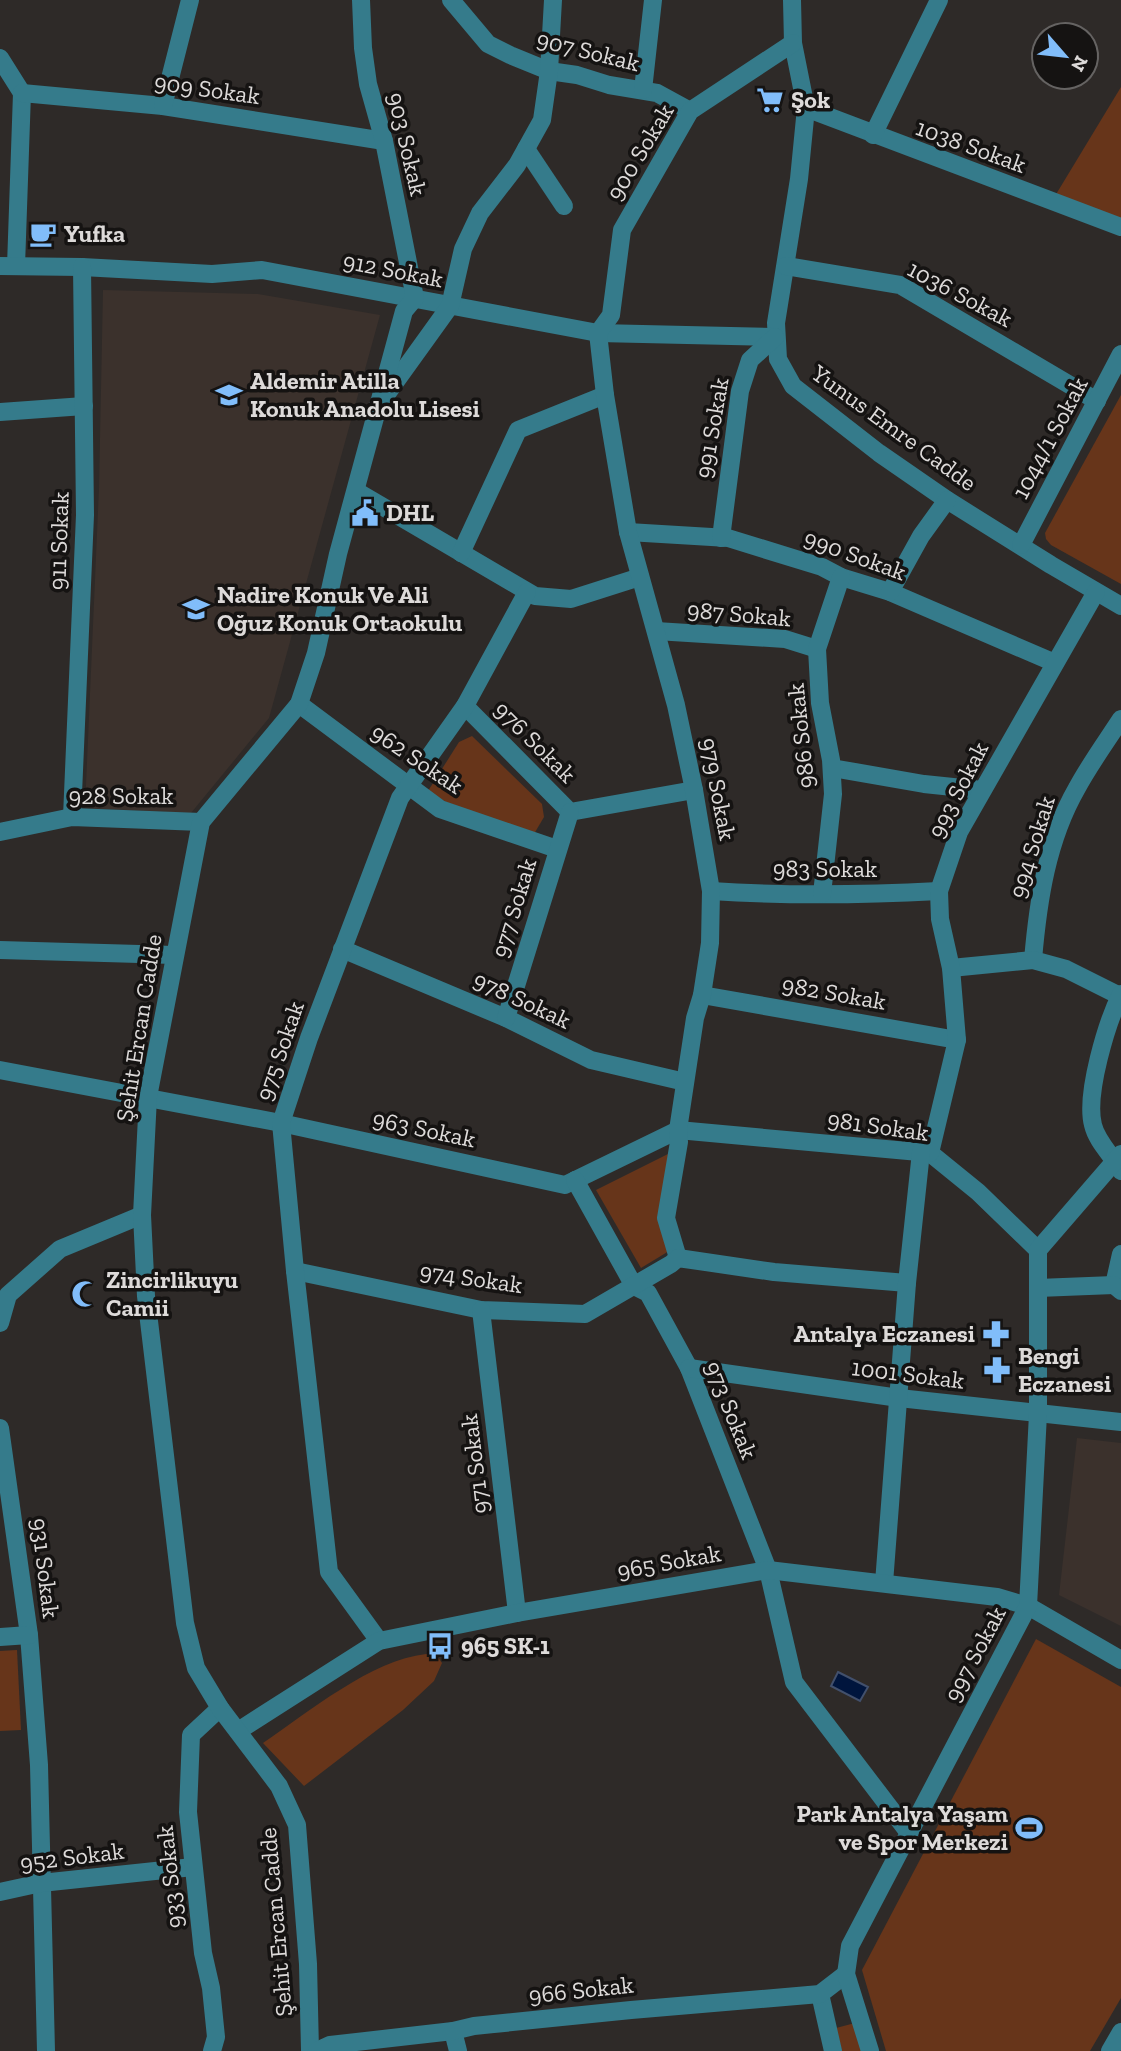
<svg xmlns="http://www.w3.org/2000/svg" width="1121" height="2051" font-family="'Zilla Slab',serif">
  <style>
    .built { fill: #3b312c }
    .green { fill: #67351a }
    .water { fill: #00153d; stroke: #42506c; stroke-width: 2 }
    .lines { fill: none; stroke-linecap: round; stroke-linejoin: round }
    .minor { stroke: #357b8b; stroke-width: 18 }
    .labels { text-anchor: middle; stroke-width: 7; stroke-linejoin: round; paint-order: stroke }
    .street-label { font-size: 24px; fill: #dddad9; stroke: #151312 }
    .poi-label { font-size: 24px; font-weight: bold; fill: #dddad9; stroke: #151312; text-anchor: start }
  </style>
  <rect width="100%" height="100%" fill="#2e2a28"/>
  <g class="built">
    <path d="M 103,290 L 258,294 L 380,315 L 269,718 L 191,813 L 85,808 L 99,488 Z"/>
    <path d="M 1077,1438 L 1121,1443 L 1121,1626 L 1059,1595 Z"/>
  </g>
  <g class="green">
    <path d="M 1121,87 L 1121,222 L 1055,196 Z"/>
    <path d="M 1121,395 L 1121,584 L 1051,545 L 1046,539 L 1045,533 Z"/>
    <path d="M 472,736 L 542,804 L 544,817 L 534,834 L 446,802 L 428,791 L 459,742 Z"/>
    <path d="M 672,1152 L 669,1251 L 641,1268 L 596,1190 Z"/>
    <path d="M 1036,1639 L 1121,1687 L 1121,1998 L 1090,2051 L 886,2051 L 862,1970 Z"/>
    <path d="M 17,1650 L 21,1730 L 0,1731 L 0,1651 Z"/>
    <path d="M 426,1654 L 437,1656 L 442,1663 L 434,1681 L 403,1710 L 304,1786 L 263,1743 C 309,1712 371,1660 426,1654 Z"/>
    <path d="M 855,2023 L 863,2051 L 842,2051 L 836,2028 Z"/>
  </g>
  <path class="water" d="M 838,1672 L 868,1687 L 860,1701 L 831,1686 Z"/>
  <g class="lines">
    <g class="minor">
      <path d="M 451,0 L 488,44 L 510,55 L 549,71 L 577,75 L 609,85 L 657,93 L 690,111"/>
      <path d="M 792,0 L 793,43 L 806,108 L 799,179 L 776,323 L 778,359 L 793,386 L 879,453 L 947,500 L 1051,565 L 1121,606"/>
      <path d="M 0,58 L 22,93 L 16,266"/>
      <path d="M 643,90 L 653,0"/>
      <path d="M 22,93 L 163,106 L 384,141"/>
      <path d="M 163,106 L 190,0"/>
      <path d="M 806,108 L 1121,227"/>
      <path d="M 873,135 L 939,0"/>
      <path d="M 526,149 L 564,206"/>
      <path d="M 0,266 L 82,267 L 212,274 L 262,270 L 598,333 L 775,337"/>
      <path d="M 786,266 L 900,285 L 1097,401"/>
      <path d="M 386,395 L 450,306 L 463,249 L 480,213 L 517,165 L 542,120 L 549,71 L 553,0"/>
      <path d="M 0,412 L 84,406"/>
      <path d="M 356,491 L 535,596 L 571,599 L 640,577"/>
      <path d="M 628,532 L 728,538 L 822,567 L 841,577 L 890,592 L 1055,663"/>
      <path d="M 721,538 L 740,391 L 750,360 L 775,337"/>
      <path d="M 1021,545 L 1121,354"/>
      <path d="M 461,553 L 518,430 L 605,395"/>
      <path d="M 890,592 L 921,536 L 947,500"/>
      <path d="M 656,631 L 785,639 L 817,649"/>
      <path d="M 299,704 L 440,809 L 557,849"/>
      <path d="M 465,706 L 570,812 L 694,790"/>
      <path d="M 832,768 L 924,784 L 982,790"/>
      <path d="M 72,817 L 85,515 L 82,267"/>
      <path d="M 0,832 L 72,817 L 201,822"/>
      <path d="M 711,891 C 787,896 863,895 939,891"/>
      <path d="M 822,894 L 833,794 L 831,760 L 820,703 L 817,649 L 841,577"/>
      <path d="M 342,949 L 506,1018 L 591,1060 L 685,1082"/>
      <path d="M 0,950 L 174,955"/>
      <path d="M 1033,960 C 1038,901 1047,840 1077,788 C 1090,764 1106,742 1121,719"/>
      <path d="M 951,968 L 1033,960 L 1066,969 L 1120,996"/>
      <path d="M 702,995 L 957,1040"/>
      <path d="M 506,1018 L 570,812"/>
      <path d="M 0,1070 L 281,1123 L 565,1185 L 678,1130 L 930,1153 L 978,1192 L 1038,1250"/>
      <path d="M 930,1153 L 957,1040 L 951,968 L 940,919 L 939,891 L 959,832 L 1096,592"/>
      <path d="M 1121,1171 C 1112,1155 1097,1142 1093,1125 C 1085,1094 1107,1022 1121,994"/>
      <path d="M 575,1180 L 634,1286 L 648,1293 L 689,1368 L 768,1570 L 794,1682 L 909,1833"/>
      <path d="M 1121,1254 L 1114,1285 L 1121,1291"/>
      <path d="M 678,1258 L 666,1218 L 679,1142 L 678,1130 L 695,1018 L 702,995 L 710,943 L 711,891 L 694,790 L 676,705 L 628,532 L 605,395 L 598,333 L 611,315 L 622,230 L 690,111 L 793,43"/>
      <path d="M 295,1271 L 481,1310 L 585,1314 L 671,1264 L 678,1258 L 774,1272 L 907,1283"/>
      <path d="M 1038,1288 L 1114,1285"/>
      <path d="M 481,1310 L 517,1613"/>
      <path d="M 0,1323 L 8,1295 L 60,1249 L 142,1215"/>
      <path d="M 689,1368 L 899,1398 L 1121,1422"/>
      <path d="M 0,1428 L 29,1635 L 39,1765 L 46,2051"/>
      <path d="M 884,1583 L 907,1283 L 921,1152"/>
      <path d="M 0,1637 L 29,1635"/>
      <path d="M 379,1641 L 329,1572 L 295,1271 L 281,1123 L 309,1038 L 400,798 L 465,706 L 527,592"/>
      <path d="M 238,1731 L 379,1641 L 517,1613 L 768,1570 L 997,1597 L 1028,1606 L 1121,1660"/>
      <path d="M 0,1892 L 41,1883 L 193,1867"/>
      <path d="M 820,1994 L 833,2051"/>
      <path d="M 453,2031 L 458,2051"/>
      <path d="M 212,2051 L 216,2037 L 211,1988 L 203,1953 L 188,1812 L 191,1735 L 220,1708"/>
      <path d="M 310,2051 L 308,1964 L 297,1825 L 279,1786 L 220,1708 L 196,1668 L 185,1623 L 146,1296 L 142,1215 L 148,1097 L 201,822 L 299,704 L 316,653 L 338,554 L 404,311 L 415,298 L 384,141 L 368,84 L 363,48 L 361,0"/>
      <path d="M 317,2051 L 330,2045 L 453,2031 L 474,2026 L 631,2010 L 820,1994 L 846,1974"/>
      <path d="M 870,2051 L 846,1974 L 850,1946 L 1028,1606 L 1038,1414 L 1038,1250 L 1121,1154"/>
      <path d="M 1110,2051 L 1121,2032"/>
    </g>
  </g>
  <defs>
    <symbol id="supermarket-bare" viewBox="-9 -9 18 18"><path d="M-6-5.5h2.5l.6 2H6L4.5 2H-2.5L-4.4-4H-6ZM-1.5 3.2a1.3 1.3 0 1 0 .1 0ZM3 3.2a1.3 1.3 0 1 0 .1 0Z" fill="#81bdfa" stroke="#151312" stroke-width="2.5" paint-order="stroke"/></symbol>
    <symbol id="cafe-bare" viewBox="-9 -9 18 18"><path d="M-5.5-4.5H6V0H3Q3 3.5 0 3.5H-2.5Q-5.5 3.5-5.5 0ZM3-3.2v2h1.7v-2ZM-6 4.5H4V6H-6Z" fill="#81bdfa" stroke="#151312" stroke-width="2.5" paint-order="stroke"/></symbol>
    <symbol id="school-bare" viewBox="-9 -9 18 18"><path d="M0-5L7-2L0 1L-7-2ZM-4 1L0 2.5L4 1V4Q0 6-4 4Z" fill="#81bdfa" stroke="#151312" stroke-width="2.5" paint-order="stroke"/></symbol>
    <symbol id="civic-bare" viewBox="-9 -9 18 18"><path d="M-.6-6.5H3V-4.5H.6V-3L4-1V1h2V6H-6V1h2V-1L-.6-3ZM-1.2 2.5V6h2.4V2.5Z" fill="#81bdfa" stroke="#151312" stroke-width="2.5" paint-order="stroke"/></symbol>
    <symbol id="mosque-bare" viewBox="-9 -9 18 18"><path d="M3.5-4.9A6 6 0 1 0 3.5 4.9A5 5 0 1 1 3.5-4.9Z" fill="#81bdfa" stroke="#151312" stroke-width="2.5" paint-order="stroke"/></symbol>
    <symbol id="pharmacy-bare" viewBox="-9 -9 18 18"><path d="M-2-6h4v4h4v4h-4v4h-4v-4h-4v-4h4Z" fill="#81bdfa" stroke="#151312" stroke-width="2.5" paint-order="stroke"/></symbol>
    <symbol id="bus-bare" viewBox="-9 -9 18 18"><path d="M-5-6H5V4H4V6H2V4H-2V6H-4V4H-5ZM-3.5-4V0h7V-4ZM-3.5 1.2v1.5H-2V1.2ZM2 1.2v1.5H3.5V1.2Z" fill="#81bdfa" stroke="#151312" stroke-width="2.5" paint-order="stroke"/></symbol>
    <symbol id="stadium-bare" viewBox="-9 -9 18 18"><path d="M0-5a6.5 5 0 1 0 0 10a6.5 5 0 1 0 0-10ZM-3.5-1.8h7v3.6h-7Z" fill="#81bdfa" stroke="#151312" stroke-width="2.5" paint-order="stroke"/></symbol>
  </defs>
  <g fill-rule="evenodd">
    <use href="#supermarket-bare" x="751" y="81" width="38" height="38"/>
    <use href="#cafe-bare" x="24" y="215" width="38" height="38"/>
    <use href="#school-bare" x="210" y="376" width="38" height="38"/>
    <use href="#civic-bare" x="346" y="494" width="38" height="38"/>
    <use href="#school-bare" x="177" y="590" width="38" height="38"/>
    <use href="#mosque-bare" x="66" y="1275" width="38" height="38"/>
    <use href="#pharmacy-bare" x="977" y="1315" width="38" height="38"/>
    <use href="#pharmacy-bare" x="978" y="1351" width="38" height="38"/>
    <use href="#bus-bare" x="421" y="1627" width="38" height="38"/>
    <use href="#stadium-bare" x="1010" y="1809" width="38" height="38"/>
  </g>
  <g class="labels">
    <g class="street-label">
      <text transform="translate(588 51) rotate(14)" y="8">907 Sokak</text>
      <text transform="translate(207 89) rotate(8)" y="8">909 Sokak</text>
      <text transform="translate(407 144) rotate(77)" y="8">903 Sokak</text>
      <text transform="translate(971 146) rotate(20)" y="8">1038 Sokak</text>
      <text transform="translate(640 152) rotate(-59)" y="8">900 Sokak</text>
      <text transform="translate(393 270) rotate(11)" y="8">912 Sokak</text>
      <text transform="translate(960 294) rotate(28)" y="8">1036 Sokak</text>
      <text transform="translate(712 428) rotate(-80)" y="8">991 Sokak</text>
      <text transform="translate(894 428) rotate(36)" y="8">Yunus Emre Cadde</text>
      <text transform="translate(1050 438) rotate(-62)" y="8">1044/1 Sokak</text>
      <text transform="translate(59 541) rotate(-88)" y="8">911 Sokak</text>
      <text transform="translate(855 555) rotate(20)" y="8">990 Sokak</text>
      <text transform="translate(739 614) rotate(5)" y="8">987 Sokak</text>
      <text transform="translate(801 736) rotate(-96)" y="8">986 Sokak</text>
      <text transform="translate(535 742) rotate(45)" y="8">976 Sokak</text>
      <text transform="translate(417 759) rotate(34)" y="8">962 Sokak</text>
      <text transform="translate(718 789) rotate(79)" y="8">979 Sokak</text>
      <text transform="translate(958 790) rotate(-63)" y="8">993 Sokak</text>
      <text x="121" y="804">928 Sokak</text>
      <text transform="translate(1032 847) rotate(-73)" y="8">994 Sokak</text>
      <text x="825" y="877">983 Sokak</text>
      <text transform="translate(514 908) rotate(-73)" y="8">977 Sokak</text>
      <text transform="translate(834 993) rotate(10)" y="8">982 Sokak</text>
      <text transform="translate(522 1000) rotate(25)" y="8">978 Sokak</text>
      <text transform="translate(139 1028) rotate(-81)" y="8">Şehit Ercan Cadde</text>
      <text transform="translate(280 1051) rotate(-71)" y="8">975 Sokak</text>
      <text transform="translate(878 1126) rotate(8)" y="8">981 Sokak</text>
      <text transform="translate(424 1129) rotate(12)" y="8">963 Sokak</text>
      <text transform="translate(471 1278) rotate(8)" y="8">974 Sokak</text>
      <text transform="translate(908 1374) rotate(7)" y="8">1001 Sokak</text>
      <text transform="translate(731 1410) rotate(68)" y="8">973 Sokak</text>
      <text transform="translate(475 1464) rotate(-97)" y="8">971 Sokak</text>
      <text transform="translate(669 1562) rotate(-10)" y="8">965 Sokak</text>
      <text transform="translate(45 1568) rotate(83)" y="8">931 Sokak</text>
      <text transform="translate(975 1654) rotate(-62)" y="8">997 Sokak</text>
      <text transform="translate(72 1857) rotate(-7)" y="8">952 Sokak</text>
      <text transform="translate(170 1877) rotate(-96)" y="8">933 Sokak</text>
      <text transform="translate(276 1922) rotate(-95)" y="8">Şehit Ercan Cadde</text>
      <text transform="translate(581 1990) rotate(-6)" y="8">966 Sokak</text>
    </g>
    <g class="poi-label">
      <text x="791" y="108">Şok</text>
      <text x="64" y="242">Yufka</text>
      <text x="250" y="389">Aldemir Atilla<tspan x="250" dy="28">Konuk Anadolu Lisesi</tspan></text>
      <text x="386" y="521">DHL</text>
      <text x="217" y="603">Nadire Konuk Ve Ali<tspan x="217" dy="28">Oğuz Konuk Ortaokulu</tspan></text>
      <text x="106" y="1288">Zincirlikuyu<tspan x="106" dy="28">Camii</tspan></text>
      <text x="975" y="1342" text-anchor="end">Antalya Eczanesi</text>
      <text x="1018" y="1364">Bengi<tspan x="1018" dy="28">Eczanesi</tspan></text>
      <text x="461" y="1654">965 SK-1</text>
      <text x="1008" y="1822" text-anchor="end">Park Antalya Yaşam<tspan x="1008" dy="28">ve Spor Merkezi</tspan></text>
    </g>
  </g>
  <g transform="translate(1065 56) rotate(118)"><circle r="33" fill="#151312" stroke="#656362" stroke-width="2"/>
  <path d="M0-5L12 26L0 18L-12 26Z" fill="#81bdfa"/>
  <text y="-10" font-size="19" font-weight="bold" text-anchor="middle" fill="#dddad9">N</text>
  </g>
</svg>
